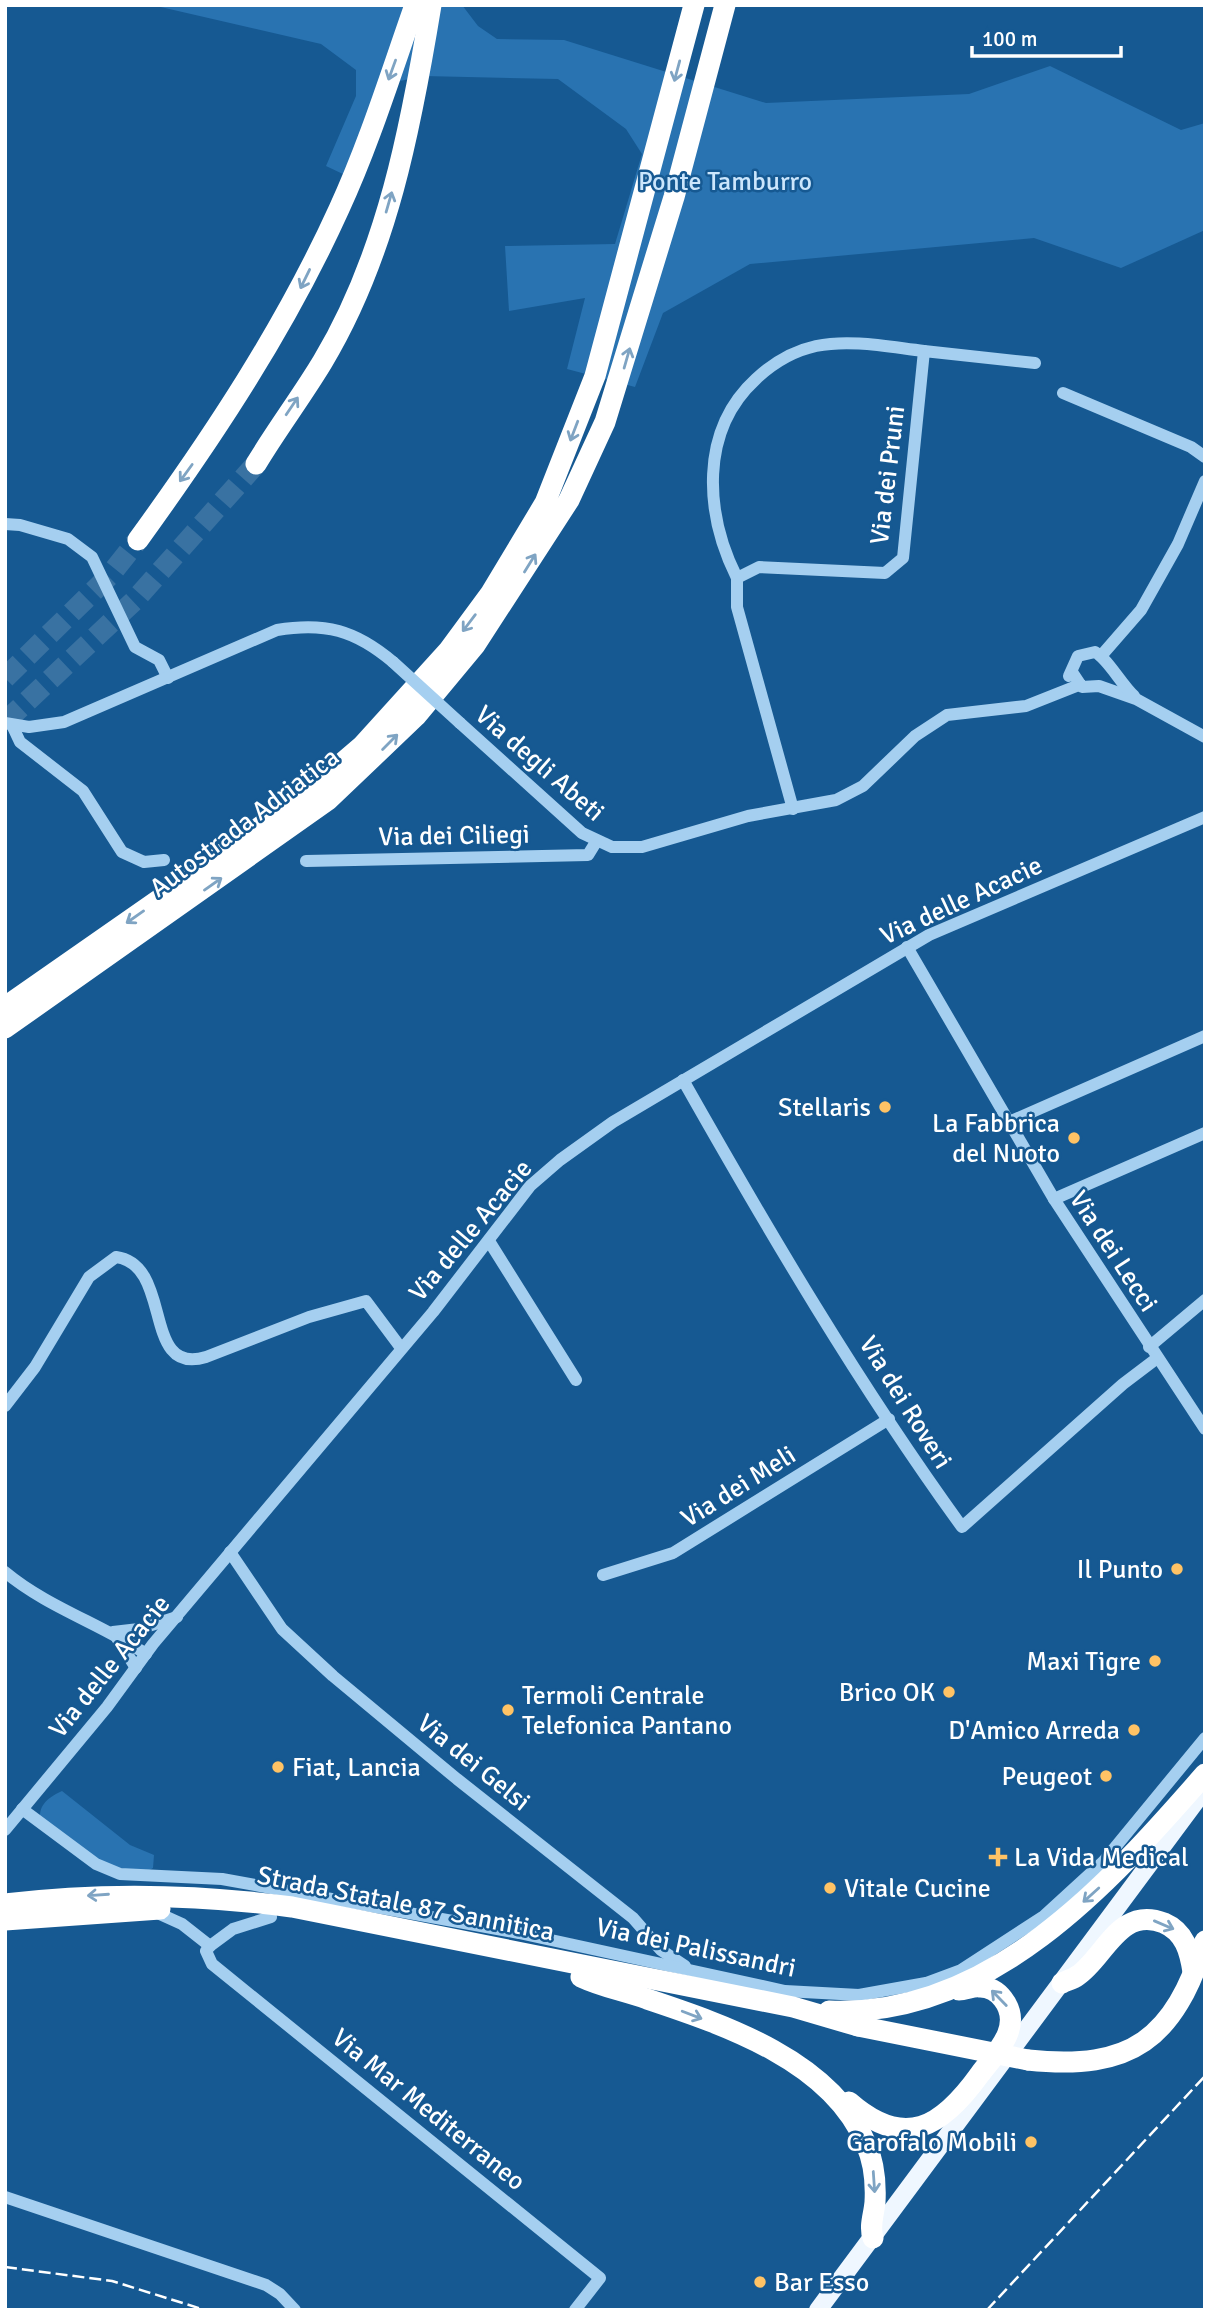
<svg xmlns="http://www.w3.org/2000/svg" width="1210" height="2315" font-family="Signika,sans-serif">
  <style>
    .green { fill: #2973b1 }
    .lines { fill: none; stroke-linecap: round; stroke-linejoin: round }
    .highway-tunnel { stroke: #3972a2; stroke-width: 21; stroke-dasharray: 21 10; stroke-linecap: butt }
    .minor { stroke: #a5cff0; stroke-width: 12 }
    .major { stroke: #eff7ff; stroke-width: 18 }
    .highway { stroke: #fff; stroke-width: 21 }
    .rail { stroke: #fff; stroke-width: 2.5; stroke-dasharray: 12 5; stroke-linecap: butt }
    .minor-bridge { stroke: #a5cff0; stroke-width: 12 }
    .highway-bridge { stroke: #fff; stroke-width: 21 }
    .oneway { stroke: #7fa4c3 }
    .poi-dot { fill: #ffc365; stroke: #165992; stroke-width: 2.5 }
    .labels { text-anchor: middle; stroke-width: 5; stroke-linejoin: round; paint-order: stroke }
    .park-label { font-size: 26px; fill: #cce6fc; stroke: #165992 }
    .street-label { font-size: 26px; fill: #fff; stroke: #165992 }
    .poi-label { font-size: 26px; fill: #fff; stroke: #165992; text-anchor: end }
  </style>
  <rect width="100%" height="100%" fill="#165992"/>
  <g class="green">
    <path d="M 152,5 L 462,5 L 478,26 L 497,39 L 564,40 L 766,103 L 969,94 L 1050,66 L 1181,130 L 1205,123 L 1205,230 L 1121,268 L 1034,238 L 750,264 L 663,313 L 635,387 L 567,369 L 585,298 L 509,311 L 505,246 L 615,244 L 642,154 L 626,129 L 558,79 L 424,76 L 376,86 L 375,111 L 345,175 L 326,166 L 356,96 L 356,70 L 321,44 Z"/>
    <path d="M 62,1791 L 130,1845 L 154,1855 L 153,1868 C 124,1889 63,1833 40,1816 C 40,1803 51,1796 62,1791 Z"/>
  </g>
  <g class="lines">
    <g class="highway-tunnel">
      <path d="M 5,678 L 110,575 L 138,540"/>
      <path d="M 5,722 L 135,600 L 256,464"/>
    </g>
    <g class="minor">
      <path d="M 1063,393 L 1191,447 L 1205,457"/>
      <path d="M 5,524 L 20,525 L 68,539 L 92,557 L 135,647 L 159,660 L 168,678"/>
      <path d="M 737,578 C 705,514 699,431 756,379 C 773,363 793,351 816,346 C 851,339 889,347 924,351"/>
      <path d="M 1101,656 L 1141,610 L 1178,544 L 1205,481"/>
      <path d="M 1072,672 L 1082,687 L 1099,686 L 1136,699 L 1205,737"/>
      <path d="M 1069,676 L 1078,656 L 1095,652 C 1108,659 1121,684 1134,696"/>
      <path d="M 5,723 L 29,727 L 64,722 L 277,630 C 325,622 355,630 393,662"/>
      <path d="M 460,723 L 582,833 L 612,847 L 642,847 L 748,816 L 836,800 L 863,786 L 915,736 L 947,715 L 1026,706 L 1079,685"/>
      <path d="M 12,725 L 20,742 L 83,791 L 122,852 L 144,862 L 164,860"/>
      <path d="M 793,809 L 737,607 L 737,578 L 759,567 L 885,573 L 903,558 L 924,351 L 1035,363"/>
      <path d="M 306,861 L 588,855 L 596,842"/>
      <path d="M 907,947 L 1054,1199 L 1205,1429"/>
      <path d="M 683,1080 C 769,1232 859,1385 962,1527 L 1123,1384 L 1156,1359"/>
      <path d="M 1009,1122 L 1205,1036"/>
      <path d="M 1054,1199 L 1205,1133"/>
      <path d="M 489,1241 L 576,1380"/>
      <path d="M 1149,1347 L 1205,1300"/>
      <path d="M 5,1406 L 35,1367 L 89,1277 L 116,1257 C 174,1265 141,1377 206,1357 L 309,1317 L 366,1301 L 401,1348"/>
      <path d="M 230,1552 L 282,1629 L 333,1676 L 457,1779 L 633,1918 L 661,1950 L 685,1966"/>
      <path d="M 5,1572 C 47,1607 101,1624 146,1654"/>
      <path d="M 603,1575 L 673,1553 L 889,1419"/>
      <path d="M 113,1632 L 139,1629 L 177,1617"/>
      <path d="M 117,1638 L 136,1668"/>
      <path d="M 22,1809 L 96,1864 L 120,1874 L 222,1879 L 519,1933 L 785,1991 L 859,1995 L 926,1983 L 961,1970 L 1044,1916 L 1103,1862 L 1205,1738"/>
      <path d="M 5,1830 L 107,1707 L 153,1644 L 433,1312 L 530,1186 L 560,1160 L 613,1122 L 929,935 L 1205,817"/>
      <path d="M 151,1910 L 182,1924 L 210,1946"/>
      <path d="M 210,1946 L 206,1951 L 212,1964 L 600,2278 L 575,2310"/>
      <path d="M 210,1946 L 233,1929 L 271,1917"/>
      <path d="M 5,2197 L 266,2285 L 280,2294 L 295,2310"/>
    </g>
    <path class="major" d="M 818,2310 L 1205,1789"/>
    <g class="highway">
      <path d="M 256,464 C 277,429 302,396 323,361 C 387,254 411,127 431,5"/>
      <path d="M 138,540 C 214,435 285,328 339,209 C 369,144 391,73 415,5"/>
      <path d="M 5,1007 L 200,871 L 314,787 L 362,746 L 449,650 L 491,593 L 545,503 L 595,376 L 694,5"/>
      <path d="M 5,1028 L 328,800 L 416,716 L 475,645 L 569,500 L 605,422 L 674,197 L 725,5"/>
      <path d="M 5,1904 C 102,1892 196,1894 292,1907 L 793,2007 L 858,2026"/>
      <path d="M 5,1920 L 160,1909"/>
      <path d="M 581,1977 C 602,1987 625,1991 647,1999 C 725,2025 832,2061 866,2144 C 874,2162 876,2183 875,2202 C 874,2215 869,2225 873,2238"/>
      <path d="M 1062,1983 C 1066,1981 1073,1979 1077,1976 C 1104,1959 1119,1905 1164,1923 C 1185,1932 1190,1952 1193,1972"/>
      <path d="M 829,2011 C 990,2018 1109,1884 1205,1774"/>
      <path d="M 1028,2060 C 1132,2071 1174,2039 1205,1941"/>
      <path d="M 849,2102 C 905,2151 942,2127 980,2074 C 996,2053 1024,2026 1003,1999 C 997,1991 989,1987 980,1987 C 973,1986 966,1990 959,1990"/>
    </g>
    <g class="rail">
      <path d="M 5,2267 L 112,2281 L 205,2310"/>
      <path d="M 987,2310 L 1205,2076"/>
    </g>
    <path class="minor-bridge" d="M 393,662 L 460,723"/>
    <path class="highway-bridge" d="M 858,2026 L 1028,2060"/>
  </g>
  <defs><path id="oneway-shaft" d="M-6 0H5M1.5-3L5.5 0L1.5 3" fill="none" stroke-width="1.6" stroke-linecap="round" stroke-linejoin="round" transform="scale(1.75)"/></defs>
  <g class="oneway">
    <use href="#oneway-shaft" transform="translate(392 70) rotate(110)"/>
    <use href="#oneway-shaft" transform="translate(677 71) rotate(105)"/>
    <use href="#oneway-shaft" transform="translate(389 202) rotate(-74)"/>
    <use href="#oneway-shaft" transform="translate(305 279) rotate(116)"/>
    <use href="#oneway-shaft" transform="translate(627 358) rotate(-74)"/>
    <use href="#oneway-shaft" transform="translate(292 406) rotate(-56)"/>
    <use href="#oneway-shaft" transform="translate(574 431) rotate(111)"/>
    <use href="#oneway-shaft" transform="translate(186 473) rotate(126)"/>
    <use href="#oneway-shaft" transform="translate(530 563) rotate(-58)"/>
    <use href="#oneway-shaft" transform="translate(469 623) rotate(127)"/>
    <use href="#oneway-shaft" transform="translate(390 742) rotate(-45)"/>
    <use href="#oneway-shaft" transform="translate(213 884) rotate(-35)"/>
    <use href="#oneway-shaft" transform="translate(135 917) rotate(145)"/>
    <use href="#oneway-shaft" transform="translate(98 1895) rotate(176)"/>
    <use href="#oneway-shaft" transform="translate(1091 1895) rotate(138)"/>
    <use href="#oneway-shaft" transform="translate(1164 1925) rotate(23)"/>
    <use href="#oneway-shaft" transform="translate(999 1998) rotate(-134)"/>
    <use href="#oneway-shaft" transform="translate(692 2015) rotate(21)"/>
    <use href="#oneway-shaft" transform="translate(874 2182) rotate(86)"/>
  </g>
  <g class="poi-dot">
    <circle cx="885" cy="1107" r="7"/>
    <circle cx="1074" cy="1138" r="7"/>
    <circle cx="1177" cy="1569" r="7"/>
    <circle cx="1155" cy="1661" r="7"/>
    <circle cx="949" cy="1692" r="7"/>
    <circle cx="508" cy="1710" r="7"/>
    <circle cx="1134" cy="1730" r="7"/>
    <circle cx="278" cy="1767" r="7"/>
    <circle cx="1106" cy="1776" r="7"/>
    <path d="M994.5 1846.5h7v7h7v7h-7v7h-7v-7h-7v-7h7z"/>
    <circle cx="830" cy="1888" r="7"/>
    <circle cx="1031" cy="2142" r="7"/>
    <circle cx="760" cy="2282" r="7"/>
  </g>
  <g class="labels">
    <g class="park-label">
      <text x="725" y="190">Ponte Tamburro</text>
    </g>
    <g class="street-label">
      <text transform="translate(887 475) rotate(-83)" y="9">Via dei Pruni</text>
      <text transform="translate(540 763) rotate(41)" y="9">Via degli Abeti</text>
      <text transform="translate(244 822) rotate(-37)" y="9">Autostrada Adriatica</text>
      <text transform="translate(454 835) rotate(-1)" y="9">Via dei Ciliegi</text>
      <text transform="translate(961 900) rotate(-25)" y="9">Via delle Acacie</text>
      <text transform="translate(470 1230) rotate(-50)" y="9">Via delle Acacie</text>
      <text transform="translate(1114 1251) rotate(57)" y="9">Via dei Lecci</text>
      <text transform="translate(906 1402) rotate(58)" y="9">Via dei Roveri</text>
      <text transform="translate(738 1486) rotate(-32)" y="9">Via dei Meli</text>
      <text transform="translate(109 1666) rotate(-51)" y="9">Via delle Acacie</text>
      <text transform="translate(474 1762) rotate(39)" y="9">Via dei Gelsi</text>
      <text transform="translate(406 1903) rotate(11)" y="9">Strada Statale 87 Sannitica</text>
      <text transform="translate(696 1947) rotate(12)" y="9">Via dei Palissandri</text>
      <text transform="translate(429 2109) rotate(39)" y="9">Via Mar Mediterraneo</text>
    </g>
    <g class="poi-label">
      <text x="871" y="1116">Stellaris</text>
      <text x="1060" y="1132">La Fabbrica<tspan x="1060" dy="30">del Nuoto</tspan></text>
      <text x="1163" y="1578">Il Punto</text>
      <text x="1141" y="1670">Maxi Tigre</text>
      <text x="935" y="1701">Brico OK</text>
      <text x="522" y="1704" text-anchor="start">Termoli Centrale<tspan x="522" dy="30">Telefonica Pantano</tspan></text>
      <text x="1120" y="1739">D'Amico Arreda</text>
      <text x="292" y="1776" text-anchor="start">Fiat, Lancia</text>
      <text x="1092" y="1785">Peugeot</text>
      <text x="1014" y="1866" text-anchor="start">La Vida Medical</text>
      <text x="844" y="1897" text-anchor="start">Vitale Cucine</text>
      <text x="1017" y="2151">Garofalo Mobili</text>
      <text x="774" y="2291" text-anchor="start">Bar Esso</text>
    </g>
  </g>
  <rect width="1210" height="2315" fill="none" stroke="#ffffff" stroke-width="14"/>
  <path d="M972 46v10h149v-10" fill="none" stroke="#ffffff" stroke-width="3.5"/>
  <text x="982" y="46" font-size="21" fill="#ffffff" stroke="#165992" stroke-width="5" paint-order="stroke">100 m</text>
</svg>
